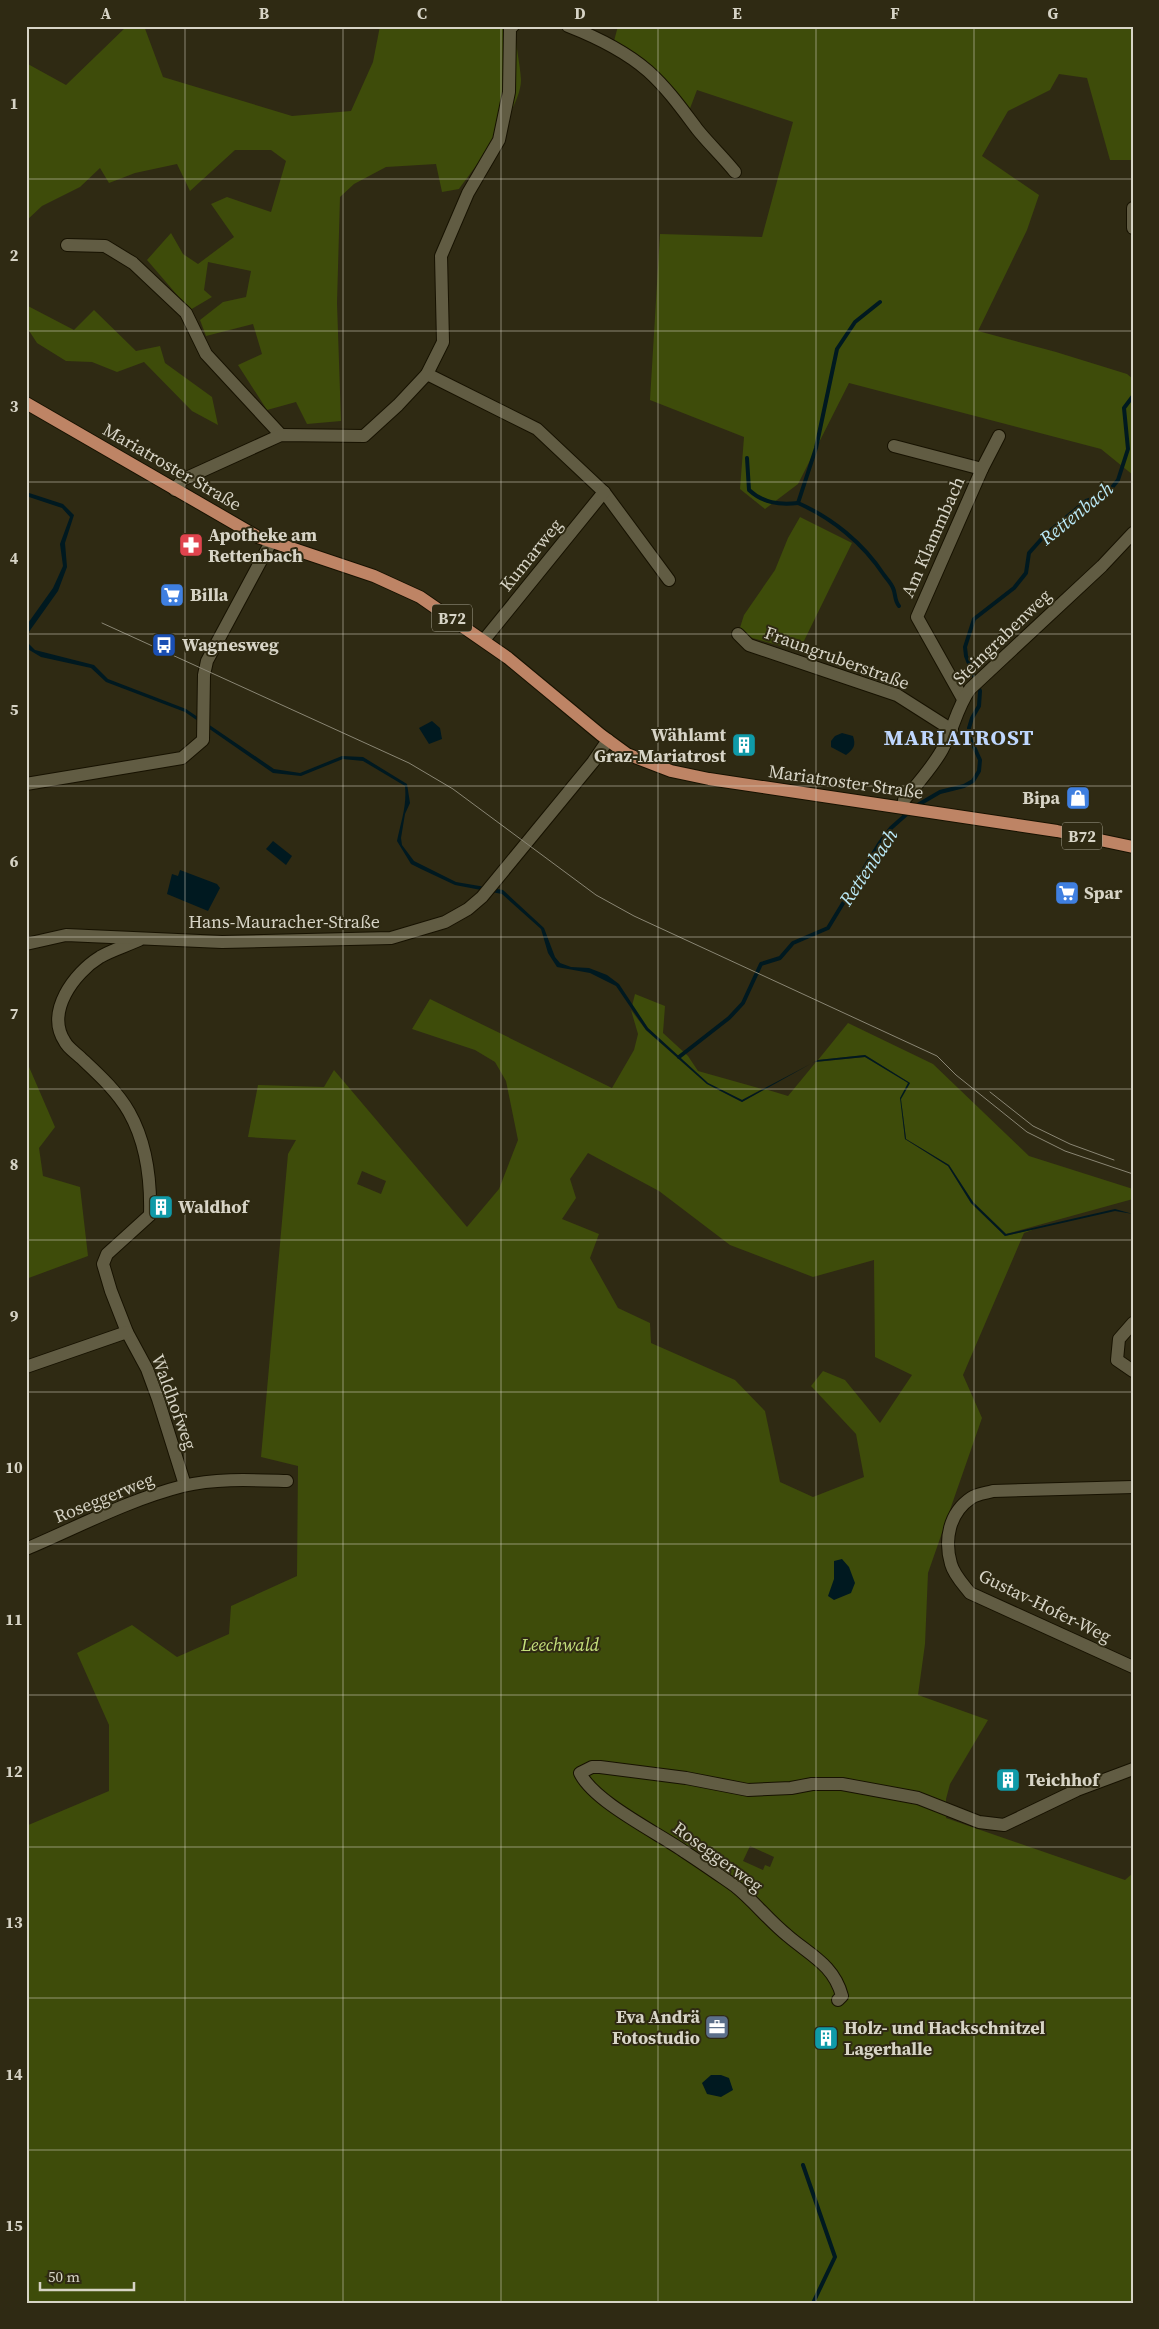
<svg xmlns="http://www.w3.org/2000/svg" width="1159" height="2329" font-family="'Source Serif 4',serif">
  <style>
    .green { fill: #3e4c0a; fill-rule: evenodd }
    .water { fill: #001920 }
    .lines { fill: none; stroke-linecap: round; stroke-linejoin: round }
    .stream { stroke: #001920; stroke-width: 4 }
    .minor-casing { stroke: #171200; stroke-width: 14 }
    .primary-casing { stroke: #171200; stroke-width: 14 }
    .minor { stroke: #615c43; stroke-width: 12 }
    .primary { stroke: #be8465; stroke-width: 12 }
    .tram { stroke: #8a8674; stroke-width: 1 }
    .grid { fill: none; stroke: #d7d4c6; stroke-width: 1; stroke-opacity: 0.55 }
    .labels { text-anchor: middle; stroke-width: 4; stroke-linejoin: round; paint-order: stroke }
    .shield { fill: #2f2a13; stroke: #a5a190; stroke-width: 1 }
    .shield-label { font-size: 16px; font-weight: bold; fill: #d7d4c6 }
    .street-label { font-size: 18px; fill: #d7d4c6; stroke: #2f2a13 }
    .poi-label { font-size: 18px; font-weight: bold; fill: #d7d4c6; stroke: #2f2a13; text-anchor: start }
    .park-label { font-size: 18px; font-style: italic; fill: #c5e07c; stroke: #2f2a13 }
    .water-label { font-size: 19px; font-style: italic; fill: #bae9f7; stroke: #2f2a13 }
    .district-label { font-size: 22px; font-weight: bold; letter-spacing: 1px; fill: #bfd7fe; stroke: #2f2a13 }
    .neatline { fill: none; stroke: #d7d4c6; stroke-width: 2 }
    .grid-label { font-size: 16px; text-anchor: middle; font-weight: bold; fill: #d7d4c6 }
  </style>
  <rect width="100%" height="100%" fill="#2f2a13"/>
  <g class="green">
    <path d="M 127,26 L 144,26 L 163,77 L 292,116 L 351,111 L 373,62 L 380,26 L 515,26 C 515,44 520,62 521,80 C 521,109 476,165 459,189 L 442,192 L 436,164 L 386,167 L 354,184 L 340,197 L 337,303 L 341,421 L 307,424 L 296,402 L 267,410 L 238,365 L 262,354 L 253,324 L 206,336 L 200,320 L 223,302 L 246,297 L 251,271 L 208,262 L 204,290 L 212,297 L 190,310 L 147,260 L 171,233 L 183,254 L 198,264 L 234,237 L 211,204 L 227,197 L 271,212 L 286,161 L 271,150 L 235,150 L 190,191 L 177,164 L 135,173 L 109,183 L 100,168 L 80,187 L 42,206 L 26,221 L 26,63 L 66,85 Z"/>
    <path d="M 618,26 L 1133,26 L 1133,160 L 1110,160 L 1087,78 L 1059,74 L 1050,90 L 1008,111 L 982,156 L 1039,195 L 1027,230 L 978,331 L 1056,352 L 1127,374 L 1133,379 L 1133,475 L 1101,449 L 849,383 L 798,484 L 765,509 L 740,489 L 744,437 L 650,400 L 660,234 L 762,237 L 793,122 L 697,90 L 689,111 L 614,41 Z"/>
    <path d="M 26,305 L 74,330 L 94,310 L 136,351 L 160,346 L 165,363 L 212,397 L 218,425 L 192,411 L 144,362 L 117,372 L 92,362 L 66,361 L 37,343 L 26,326 Z"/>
    <path d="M 800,517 L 852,543 L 799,651 L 738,634 L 744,615 L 775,570 L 788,538 Z"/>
    <path d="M 635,994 L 665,1006 L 663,1033 L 688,1056 L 698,1071 L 762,1089 L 742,1100 L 708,1083 L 648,1028 L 632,1006 Z"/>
    <path d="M 430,999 L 612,1088 L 634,1050 L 638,1034 L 631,1010 L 646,1030 L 707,1084 L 742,1102 L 765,1089 L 788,1096 L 816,1062 L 865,1057 L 909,1083 L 901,1099 L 910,1083 L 865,1055 L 818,1060 L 848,1023 L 933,1064 L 1029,1156 L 1133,1189 L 1133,1199 L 1006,1234 L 973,1202 L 949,1165 L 906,1139 L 901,1100 L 905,1139 L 948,1166 L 971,1203 L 1005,1236 L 1035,1229 L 1024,1233 L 963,1375 L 982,1418 L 928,1573 L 925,1644 L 918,1695 L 988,1720 L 950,1784 L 946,1799 L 946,1818 L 1125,1880 L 1133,1873 L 1133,2303 L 26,2303 L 26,1826 L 109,1791 L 109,1725 L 77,1653 L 132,1625 L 177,1657 L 229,1634 L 231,1606 L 297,1576 L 298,1466 L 261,1457 L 288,1154 L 296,1140 L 248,1137 L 258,1085 L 324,1087 L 334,1070 L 467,1227 L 499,1189 L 518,1140 L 506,1081 L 495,1062 L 475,1050 L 412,1029 ZM 588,1153 L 659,1191 L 730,1245 L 813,1277 L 874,1260 L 875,1357 L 912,1375 L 880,1423 L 845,1380 L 823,1371 L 811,1386 L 856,1434 L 864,1477 L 813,1497 L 780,1482 L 765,1411 L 735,1380 L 651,1343 L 650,1323 L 618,1308 L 590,1258 L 599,1234 L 562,1219 L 576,1198 L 570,1179 ZM 362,1171 L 386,1181 L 381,1194 L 357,1184 ZM 750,1846 L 774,1857 L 770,1867 L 765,1865 L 763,1870 L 743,1861 Z"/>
    <path d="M 26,1060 L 55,1127 L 39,1148 L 43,1176 L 80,1187 L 88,1256 L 26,1279 Z"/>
  </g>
  <g class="water">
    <path d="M 26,492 L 63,504 L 74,515 L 65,543 L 67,567 L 58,591 L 26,636 L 26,626 L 53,588 L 63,566 L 60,544 L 70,517 L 62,508 L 26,496 Z"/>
    <path d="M 26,641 L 35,650 L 94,665 L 108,679 L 186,709 L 274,769 L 300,773 L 342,756 L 363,757 L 407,784 L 410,803 L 405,814 L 401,838 L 402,845 L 414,861 L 456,882 L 503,890 L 544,928 L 555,957 L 560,963 L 571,967 L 589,968 L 607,975 L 619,984 L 648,1028 L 708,1083 L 742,1100 L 818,1060 L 865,1055 L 910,1083 L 901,1099 L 906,1139 L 949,1165 L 973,1202 L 1006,1234 L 1115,1209 L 1133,1214 L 1115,1211 L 1005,1236 L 971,1203 L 948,1166 L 905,1139 L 900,1098 L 908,1083 L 865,1057 L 814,1062 L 742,1102 L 707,1084 L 646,1030 L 616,986 L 590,973 L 557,967 L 548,953 L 541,929 L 502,894 L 455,885 L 421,869 L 411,864 L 397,841 C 401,821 407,806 405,786 L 363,761 L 343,759 L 301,776 L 273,773 L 185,712 L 106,682 L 91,668 L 41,657 L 26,648 Z"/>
    <path d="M 432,721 L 440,728 L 442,739 L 429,744 L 419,728 Z"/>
    <path d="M 842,733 L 853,736 C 856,745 854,749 846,755 L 831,747 L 831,741 L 835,736 Z"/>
    <path d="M 273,841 L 292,856 L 286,865 L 266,849 Z"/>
    <path d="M 180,870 L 217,884 L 220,888 L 208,911 L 167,894 L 172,874 L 178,876 Z"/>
    <path d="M 842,1559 L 849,1567 L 855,1583 L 851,1593 L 834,1600 L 828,1596 L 834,1579 L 834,1561 Z"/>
    <path d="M 711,2075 L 721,2075 L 729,2078 L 733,2090 L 721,2097 L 707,2094 L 702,2083 Z"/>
  </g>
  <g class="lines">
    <g class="stream">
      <path d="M 1129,26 L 1133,28"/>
      <path d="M 880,302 L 855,322 L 837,349 L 816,448 L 798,503 C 832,518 863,543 884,575 C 887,579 891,583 893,588 C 896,594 894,600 899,606"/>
      <path d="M 747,458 L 749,490 C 763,503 779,505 798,503"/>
      <path d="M 916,806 L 940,792 L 964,786 L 973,781 L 979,771 L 980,760 L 970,738 L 969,728 L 972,718 L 979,706 L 980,691 L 966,656 L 965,647 L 974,619 L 1014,588 L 1026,573 L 1029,553 L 1045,535 L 1086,501 L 1101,496 L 1110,490 L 1118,480 L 1128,449 L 1124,408 L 1133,396"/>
      <path d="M 679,1057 L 729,1018 L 743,1003 L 761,964 L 780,958 L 793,943 L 828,928 L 879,844 L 891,828 L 909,812"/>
      <path d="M 803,2165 L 835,2257 L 813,2303"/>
    </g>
    <defs>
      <g id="minor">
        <path d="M 568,26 C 596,37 625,51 648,71 C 667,88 682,109 697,129 C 709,144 723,157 735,172"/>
        <path d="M 1133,208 L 1133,228"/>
        <path d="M 67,245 L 105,246 L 133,263 L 186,313 L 206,354 L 281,435"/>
        <path d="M 427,374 L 443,342 L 441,256 L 468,193 L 499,140 L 509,92 L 510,28 L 513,26"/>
        <path d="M 894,446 L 982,469"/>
        <path d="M 175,490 L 182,480 L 281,435 L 364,436 L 398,405 L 427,374 L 537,429 L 604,492 L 669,580"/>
        <path d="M 738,634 L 749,645 L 897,695 L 952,730"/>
        <path d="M 484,640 L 604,492"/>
        <path d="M 963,699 L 917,617 L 982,469 L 999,436"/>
        <path d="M 26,784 L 182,758 L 203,740 L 204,675 L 207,661 L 271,542"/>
        <path d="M 903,807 L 904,800 C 917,784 932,768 942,750 C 953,730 957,707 970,689 L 1102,566 L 1133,533"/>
        <path d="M 139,940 C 126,946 112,950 100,957 C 74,973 45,1012 65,1042 C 68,1048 76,1053 81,1058 C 98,1074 117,1091 129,1112 C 146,1142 151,1180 150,1215 L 107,1254 L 103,1264 L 111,1291 L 127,1332 L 147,1369 L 158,1399 L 185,1485"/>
        <path d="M 26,944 L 66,935 L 222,942 L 391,938 L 445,922 L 468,909 L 482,897 L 593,762 L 608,740"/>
        <path d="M 1133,1323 L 1119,1339 L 1117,1360 L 1133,1371"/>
        <path d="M 26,1367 L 127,1332"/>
        <path d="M 1133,1487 L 993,1491 C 986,1493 976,1494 971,1498 C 949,1513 944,1540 951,1564 C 954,1575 963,1584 970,1593 L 1133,1667"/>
        <path d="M 26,1549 C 78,1527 128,1500 183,1486 C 216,1478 253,1480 287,1481"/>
        <path d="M 838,2000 L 842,1996 C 834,1965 810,1955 788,1936 C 769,1921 754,1901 735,1886 C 719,1875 702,1863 685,1852 C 658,1833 594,1802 580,1773 L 592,1767 L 600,1767 L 686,1778 L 748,1790 L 791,1788 L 812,1784 L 842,1784 L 918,1798 L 979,1822 L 1004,1825 L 1077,1790 L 1133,1769"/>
      </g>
      <path id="primary" d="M 26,403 L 258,537 L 374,576 L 420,597 L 508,658 L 601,735 L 627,754 L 671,771 L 709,779 L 1057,831 L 1133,847"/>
    </defs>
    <use href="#minor" class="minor-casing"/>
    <use href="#primary" class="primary-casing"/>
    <use href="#minor" class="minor"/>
    <use href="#primary" class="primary"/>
    <g class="tram">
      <path d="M 102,623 L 409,763 L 453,789 L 596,895 L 634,916 L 937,1056 L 956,1075 L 1027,1132 L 1065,1151 L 1133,1174"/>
      <path d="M 990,1092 L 1033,1126 L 1070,1144 L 1114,1160"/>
    </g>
  </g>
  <path class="grid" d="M 185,26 L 185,2303M 343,26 L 343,2303M 501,26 L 501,2303M 658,26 L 658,2303M 816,26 L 816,2303M 974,26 L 974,2303M 26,179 L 1133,179M 26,331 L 1133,331M 26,482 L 1133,482M 26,634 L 1133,634M 26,786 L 1133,786M 26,937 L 1133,937M 26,1089 L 1133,1089M 26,1240 L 1133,1240M 26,1392 L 1133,1392M 26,1544 L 1133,1544M 26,1695 L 1133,1695M 26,1847 L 1133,1847M 26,1998 L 1133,1998M 26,2150 L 1133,2150"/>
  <defs>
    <symbol id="pharmacy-square" viewBox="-11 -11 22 22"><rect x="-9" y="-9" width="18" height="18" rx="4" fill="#e0444e" stroke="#2f2a13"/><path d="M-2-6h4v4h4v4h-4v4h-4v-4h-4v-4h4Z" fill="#fff"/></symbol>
    <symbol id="supermarket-square" viewBox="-11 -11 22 22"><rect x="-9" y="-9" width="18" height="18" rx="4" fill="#3f7fe0" stroke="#2f2a13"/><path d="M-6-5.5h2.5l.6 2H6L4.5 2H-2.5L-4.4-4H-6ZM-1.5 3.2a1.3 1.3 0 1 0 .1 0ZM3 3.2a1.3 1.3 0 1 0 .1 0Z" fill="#fff"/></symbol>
    <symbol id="bus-square" viewBox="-11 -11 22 22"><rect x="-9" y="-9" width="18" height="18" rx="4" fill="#1a4fb4" stroke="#2f2a13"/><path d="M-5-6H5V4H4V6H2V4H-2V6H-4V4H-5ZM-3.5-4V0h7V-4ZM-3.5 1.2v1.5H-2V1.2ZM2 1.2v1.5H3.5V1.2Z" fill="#fff"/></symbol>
    <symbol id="building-square" viewBox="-11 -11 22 22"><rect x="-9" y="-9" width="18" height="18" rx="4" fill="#0f9aa8" stroke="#2f2a13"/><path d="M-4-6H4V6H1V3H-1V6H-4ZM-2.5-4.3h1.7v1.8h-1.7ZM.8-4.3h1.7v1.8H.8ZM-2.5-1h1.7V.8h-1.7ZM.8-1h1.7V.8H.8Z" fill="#fff"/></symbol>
    <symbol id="shop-square" viewBox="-11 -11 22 22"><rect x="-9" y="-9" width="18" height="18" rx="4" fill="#3f7fe0" stroke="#2f2a13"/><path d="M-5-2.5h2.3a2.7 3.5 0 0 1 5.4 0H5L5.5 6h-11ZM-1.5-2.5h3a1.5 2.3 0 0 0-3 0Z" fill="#fff"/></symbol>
    <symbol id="office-square" viewBox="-11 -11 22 22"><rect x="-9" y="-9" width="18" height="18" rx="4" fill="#5c6f8a" stroke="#2f2a13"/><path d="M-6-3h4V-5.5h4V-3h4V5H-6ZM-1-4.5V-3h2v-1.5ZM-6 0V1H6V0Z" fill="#fff"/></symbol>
  </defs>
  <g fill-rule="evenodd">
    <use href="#pharmacy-square" x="177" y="531" width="28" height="28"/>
    <use href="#supermarket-square" x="158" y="581" width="28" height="28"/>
    <use href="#bus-square" x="150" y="631" width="28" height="28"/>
    <use href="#building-square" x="730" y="731" width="28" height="28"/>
    <use href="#shop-square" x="1064" y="784" width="28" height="28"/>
    <use href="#supermarket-square" x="1053" y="879" width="28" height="28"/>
    <use href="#building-square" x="147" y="1193" width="28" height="28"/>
    <use href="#building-square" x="994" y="1766" width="28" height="28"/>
    <use href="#office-square" x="703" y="2013" width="28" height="28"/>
    <use href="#building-square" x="812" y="2024" width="28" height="28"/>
  </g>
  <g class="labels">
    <g class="shield">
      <rect x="432" y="604.5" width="40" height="27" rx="4"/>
      <rect x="1062" y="822.5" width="40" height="27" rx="4"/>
    </g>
    <g class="shield-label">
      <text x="452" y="624">B72</text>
      <text x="1082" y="842">B72</text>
    </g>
    <g class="street-label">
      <text transform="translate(172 467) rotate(30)" y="6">Mariatroster Straße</text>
      <text transform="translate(933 537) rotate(-66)" y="6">Am Klammbach</text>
      <text transform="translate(531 555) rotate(-51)" y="6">Kumarweg</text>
      <text transform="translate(1002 637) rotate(-44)" y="6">Steingrabenweg</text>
      <text transform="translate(837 658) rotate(20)" y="6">Fraungruberstraße</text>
      <text transform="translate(846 782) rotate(8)" y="6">Mariatroster Straße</text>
      <text x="284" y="928">Hans-Mauracher-Straße</text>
      <text transform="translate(174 1402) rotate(70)" y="6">Waldhofweg</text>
      <text transform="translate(104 1498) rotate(-22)" y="6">Roseggerweg</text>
      <text transform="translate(1045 1606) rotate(26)" y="6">Gustav-Hofer-Weg</text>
      <text transform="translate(718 1857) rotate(36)" y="6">Roseggerweg</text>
    </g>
    <g class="poi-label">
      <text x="208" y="541">Apotheke am<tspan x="208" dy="21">Rettenbach</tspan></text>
      <text x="190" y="601">Billa</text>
      <text x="182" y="651">Wagnesweg</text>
      <text x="726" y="741" text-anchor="end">Wählamt<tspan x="726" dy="21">Graz-Mariatrost</tspan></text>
      <text x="1060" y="804" text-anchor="end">Bipa</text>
      <text x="1084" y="899">Spar</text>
      <text x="178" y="1213">Waldhof</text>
      <text x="1026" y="1786">Teichhof</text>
      <text x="700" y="2023" text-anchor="end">Eva Andrä<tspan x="700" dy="21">Fotostudio</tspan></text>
      <text x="844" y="2034">Holz- und Hackschnitzel<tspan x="844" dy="21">Lagerhalle</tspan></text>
    </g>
    <g class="park-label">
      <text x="560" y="1651">Leechwald</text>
    </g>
    <g class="water-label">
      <text transform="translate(1076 513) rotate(-39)" y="7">Rettenbach</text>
      <text transform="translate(868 867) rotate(-56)" y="7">Rettenbach</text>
    </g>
    <g class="district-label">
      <text x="959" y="745">MARIATROST</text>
    </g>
  </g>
  <rect width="1159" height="2329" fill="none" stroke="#2f2a13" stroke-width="55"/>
  <path d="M40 2282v8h94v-8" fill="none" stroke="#d7d4c6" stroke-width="2.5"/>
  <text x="48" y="2282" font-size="15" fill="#d7d4c6" stroke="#2f2a13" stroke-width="4" paint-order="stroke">50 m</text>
  <rect x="28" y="28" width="1104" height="2274" class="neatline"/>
  <g class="grid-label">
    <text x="106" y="19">A</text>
    <text x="264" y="19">B</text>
    <text x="422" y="19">C</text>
    <text x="580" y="19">D</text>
    <text x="737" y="19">E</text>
    <text x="895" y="19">F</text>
    <text x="1053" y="19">G</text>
    <text x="14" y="109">1</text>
    <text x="14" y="261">2</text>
    <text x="14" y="412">3</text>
    <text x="14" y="564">4</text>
    <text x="14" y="715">5</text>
    <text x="14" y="867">6</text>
    <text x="14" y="1019">7</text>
    <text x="14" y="1170">8</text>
    <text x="14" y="1322">9</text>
    <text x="14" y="1473">10</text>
    <text x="14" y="1625">11</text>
    <text x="14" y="1777">12</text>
    <text x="14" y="1928">13</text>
    <text x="14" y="2080">14</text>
    <text x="14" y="2231">15</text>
  </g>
</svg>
